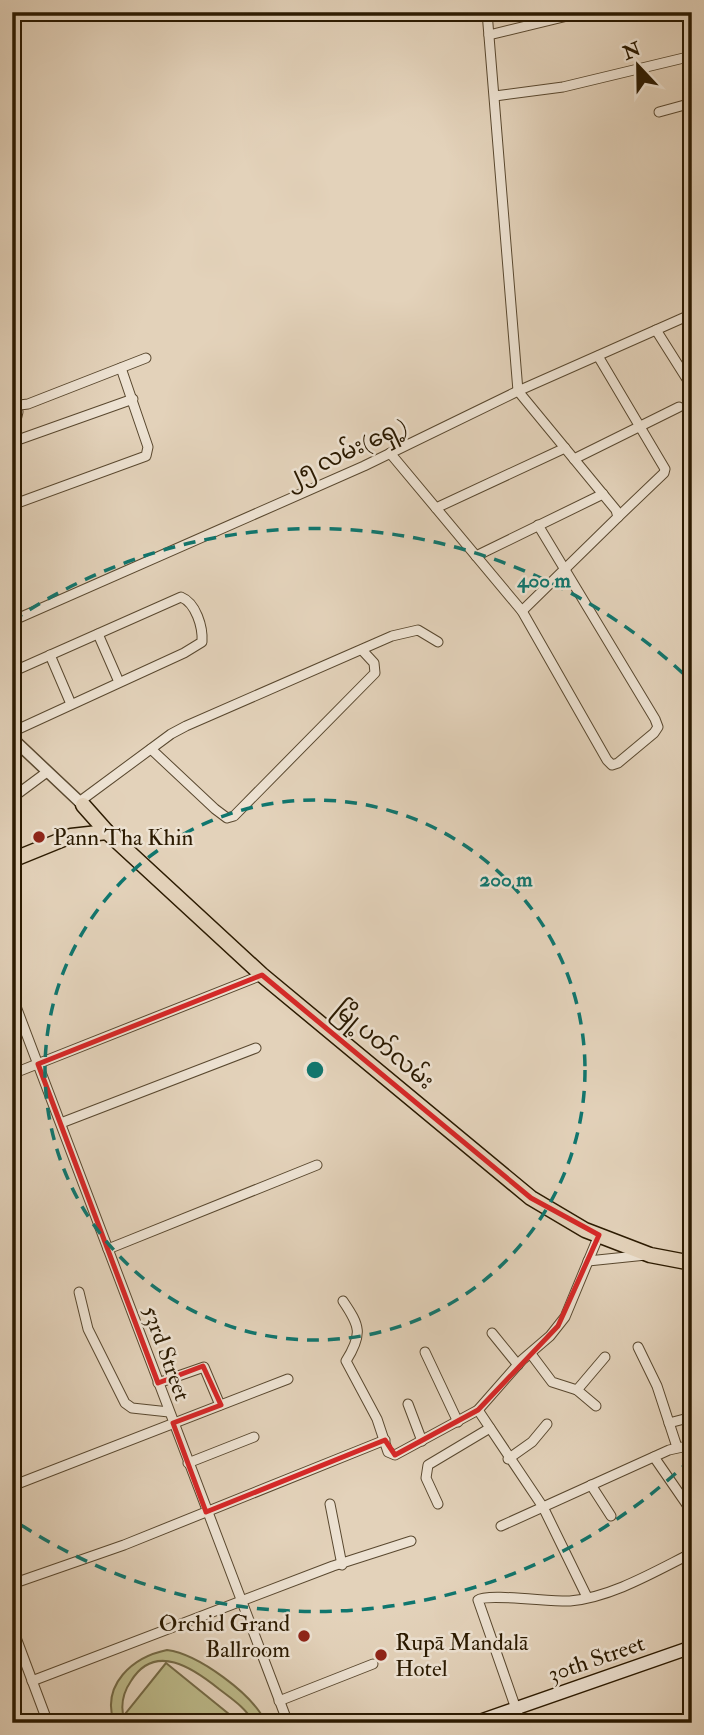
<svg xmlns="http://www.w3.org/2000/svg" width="704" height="1735" font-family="'IM FELL Double Pica','Noto Sans Myanmar',serif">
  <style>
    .green { fill: #bcba8a; stroke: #746a46; stroke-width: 2 }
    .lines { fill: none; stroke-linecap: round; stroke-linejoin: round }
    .minor-casing { stroke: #59482f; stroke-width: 11 }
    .tertiary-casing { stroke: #59482f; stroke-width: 13 }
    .secondary-casing { stroke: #2b1a01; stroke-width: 15 }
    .primary-casing { stroke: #2b1a01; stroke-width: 17 }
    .minor { stroke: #ede2d2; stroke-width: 9 }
    .tertiary { stroke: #ede2d2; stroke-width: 10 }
    .secondary { stroke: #ede2d2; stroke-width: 12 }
    .primary { stroke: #e3d2ba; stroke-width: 14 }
    .marked { fill: none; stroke: #d62828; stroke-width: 5; stroke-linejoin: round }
    .ring { fill: none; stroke: #0f766e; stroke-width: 3.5; stroke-dasharray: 12 9 }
    .poi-dot { fill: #8f2418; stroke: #ede2d2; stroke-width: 2.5 }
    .labels { text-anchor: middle; stroke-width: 5; stroke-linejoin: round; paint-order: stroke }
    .street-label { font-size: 23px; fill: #2b1a01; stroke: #ede2d2 }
    .poi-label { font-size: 23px; fill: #2b1a01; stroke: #ede2d2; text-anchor: start }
    .centre { fill: #0f766e; stroke: #ede2d2; stroke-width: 3.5 }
    .ring-label { font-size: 21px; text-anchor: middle; font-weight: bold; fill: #0f766e; stroke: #ede2d2; stroke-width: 5; stroke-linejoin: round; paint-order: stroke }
  </style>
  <rect width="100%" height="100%" fill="#e3d2ba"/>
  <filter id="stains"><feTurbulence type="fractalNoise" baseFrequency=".00286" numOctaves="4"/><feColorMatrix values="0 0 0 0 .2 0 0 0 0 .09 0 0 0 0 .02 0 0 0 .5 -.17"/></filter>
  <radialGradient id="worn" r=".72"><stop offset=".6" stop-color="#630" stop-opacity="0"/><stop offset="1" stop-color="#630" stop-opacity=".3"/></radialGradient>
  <g class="green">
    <path d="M 167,1650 C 198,1654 253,1694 266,1723 L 254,1723 C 246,1708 232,1699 219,1689 C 193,1668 155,1642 131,1681 C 122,1694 120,1708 125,1723 L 114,1723 C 101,1684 133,1657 167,1650 Z"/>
    <path d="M 166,1663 L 240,1723 L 136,1723 L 125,1714 Z"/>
  </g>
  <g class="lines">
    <defs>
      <g id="minor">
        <path d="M 487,12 L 518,391 L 616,510 L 618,517 L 522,611"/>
        <path d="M 489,35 L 584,12"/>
        <path d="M 495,96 L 563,87 L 692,56"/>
        <path d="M 659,112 L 692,103"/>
        <path d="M 656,330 L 692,387"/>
        <path d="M 598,356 L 665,469 L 664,473 L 618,517"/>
        <path d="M 12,406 L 28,404 L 146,358"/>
        <path d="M 12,408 L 18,412 L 12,437"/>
        <path d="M 12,442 L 133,399"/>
        <path d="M 390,453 L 522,611 L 607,760 L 612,765 L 618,763 L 654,733 L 658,727 L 655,719 L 538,525"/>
        <path d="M 574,459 L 679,407"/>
        <path d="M 12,505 L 146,456 L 148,447 L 121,368"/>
        <path d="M 436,508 L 565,448"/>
        <path d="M 476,556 L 603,494"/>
        <path d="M 12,621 L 364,466 L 518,391 L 692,314"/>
        <path d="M 98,634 L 119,682"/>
        <path d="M 50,655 L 71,704"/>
        <path d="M 12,672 L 181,597 C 196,603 203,627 202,642 L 184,653 L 12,732"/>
        <path d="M 151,749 L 215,809 L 227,818 L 234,816 L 375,673 L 374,663 L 362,650"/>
        <path d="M 12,798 L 47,772"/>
        <path d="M 79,802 L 171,734 L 186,726 L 392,636 L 418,630 L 438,642"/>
        <path d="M 12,996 L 288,1723"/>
        <path d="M 12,1074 L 262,975"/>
        <path d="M 61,1123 L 256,1048"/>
        <path d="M 108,1249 L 317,1165"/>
        <path d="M 588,1261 L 646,1255"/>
        <path d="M 79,1292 L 88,1329 L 125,1403 L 132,1408 L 169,1412"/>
        <path d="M 343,1301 C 360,1326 363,1334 346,1361 L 377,1419 L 388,1452 L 395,1455 L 478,1410 L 522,1360 L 550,1336 L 565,1317 L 599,1235"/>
        <path d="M 492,1333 L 518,1365"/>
        <path d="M 638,1347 L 657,1386 L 677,1447"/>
        <path d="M 425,1352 L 458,1422"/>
        <path d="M 531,1354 L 552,1382 L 577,1390 L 605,1357"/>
        <path d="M 158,1383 L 204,1367 L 220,1405"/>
        <path d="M 577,1390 L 596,1406"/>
        <path d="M 408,1404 L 422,1441"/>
        <path d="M 478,1410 L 543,1507 L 587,1597"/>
        <path d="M 669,1423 L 692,1417"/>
        <path d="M 654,1457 L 692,1512"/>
        <path d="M 508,1459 L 532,1442 L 547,1424"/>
        <path d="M 188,1463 L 254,1437"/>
        <path d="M 591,1485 L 611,1516"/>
        <path d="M 12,1486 L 288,1379"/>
        <path d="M 330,1504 L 342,1565"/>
        <path d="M 438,1504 L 426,1478 L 428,1465 L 490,1428"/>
        <path d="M 501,1526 L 669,1450 L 692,1445"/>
        <path d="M 12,1584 L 124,1545 L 385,1440"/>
        <path d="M 12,1627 L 48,1723"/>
        <path d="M 32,1681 L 333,1566 L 411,1541"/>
        <path d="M 279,1701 L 373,1664"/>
        <path d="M 521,1723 L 478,1600 C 487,1593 551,1602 570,1601 C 612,1597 654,1572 692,1553"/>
      </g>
      <path id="tertiary" d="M 12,738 L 83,805"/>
      <path id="secondary" d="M 474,1723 L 692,1647"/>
      <g id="primary">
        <path d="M 83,805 L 107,832 L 262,975 L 531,1198 L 585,1230 L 650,1255 L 692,1263"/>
        <path d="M 12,860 L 71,836 L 107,832"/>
      </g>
    </defs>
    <use href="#minor" class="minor-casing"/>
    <use href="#tertiary" class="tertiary-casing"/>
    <use href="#secondary" class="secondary-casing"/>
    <use href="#primary" class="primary-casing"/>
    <use href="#minor" class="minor"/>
    <use href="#tertiary" class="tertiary"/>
    <use href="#secondary" class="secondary"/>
    <use href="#primary" class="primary"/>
  </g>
  <path class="marked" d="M 262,975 L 531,1198 L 599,1235 L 558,1326 L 478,1410 L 395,1455 L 385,1440 L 206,1512 L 173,1423 L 221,1405 L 203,1366 L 158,1383 L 38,1064 Z"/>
  <g class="ring">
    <circle cx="315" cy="1070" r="270"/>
    <path d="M691 1459A541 541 0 0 1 12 1519M12 621A541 541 0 0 1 691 681"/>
  </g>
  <g class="poi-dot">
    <circle cx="39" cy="837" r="7"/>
    <circle cx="304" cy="1636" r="7"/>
    <circle cx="381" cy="1655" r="7"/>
  </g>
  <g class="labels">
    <g class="street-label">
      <text transform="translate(345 452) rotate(-25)" y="8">၂၅ လမ်း(ရှေ့)</text>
      <text transform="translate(384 1045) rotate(40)" y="8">မြို့ပတ်လမ်း</text>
      <text transform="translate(167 1353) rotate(70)" y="8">53rd Street</text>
      <text transform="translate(596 1658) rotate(-19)" y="8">30th Street</text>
    </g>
    <g class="poi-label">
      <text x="53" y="845">Pann Tha Khin</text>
      <text x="290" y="1631" text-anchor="end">Orchid Grand<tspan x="290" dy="26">Ballroom</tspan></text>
      <text x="395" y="1650">Rupā Mandalā<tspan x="395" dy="26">Hotel</tspan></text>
    </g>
  </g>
  <circle cx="315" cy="1070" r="10" class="centre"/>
  <g class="ring-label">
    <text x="544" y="587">400 m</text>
    <text x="506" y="886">200 m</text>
  </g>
  <rect width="704" height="1735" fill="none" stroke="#e3d2ba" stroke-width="42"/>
  <rect x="14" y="14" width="676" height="1707" fill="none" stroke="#2b1a01" stroke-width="3.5"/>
  <rect x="21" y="21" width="662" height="1693" fill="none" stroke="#2b1a01" stroke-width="2"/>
  <g transform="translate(638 66) rotate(338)" stroke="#ede2d2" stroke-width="5" paint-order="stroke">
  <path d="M0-5L12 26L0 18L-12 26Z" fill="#2b1a01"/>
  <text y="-10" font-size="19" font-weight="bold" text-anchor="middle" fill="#2b1a01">N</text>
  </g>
  <rect width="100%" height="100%" filter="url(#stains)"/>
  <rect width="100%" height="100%" fill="url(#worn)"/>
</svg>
